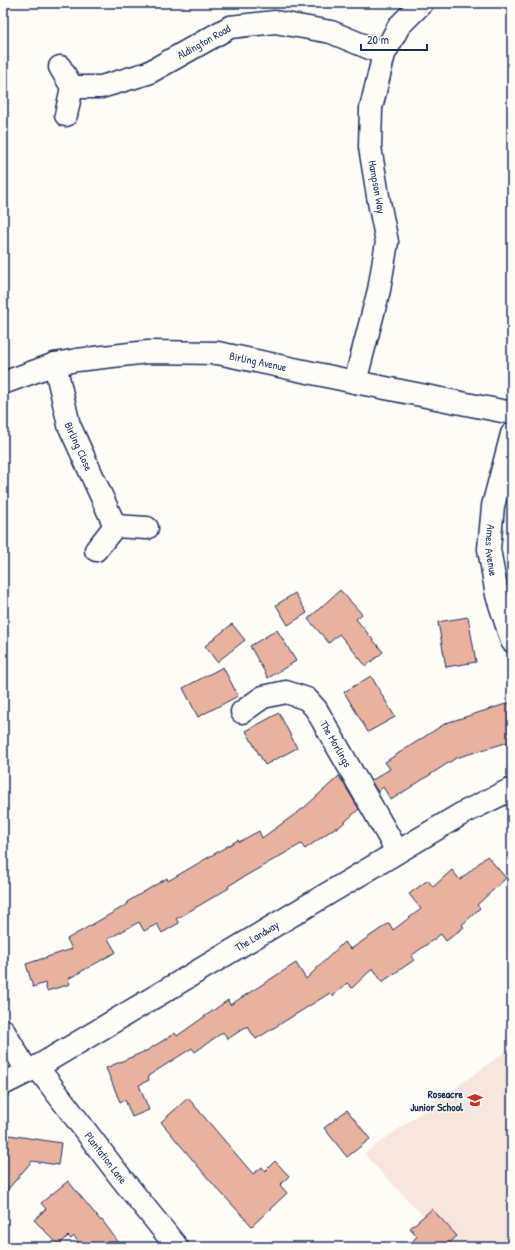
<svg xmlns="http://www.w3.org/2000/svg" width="515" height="1250" font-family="'Patrick Hand',sans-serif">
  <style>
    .built { fill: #f7e6dd }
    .building { fill: #e9b29f; stroke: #1b2f5e }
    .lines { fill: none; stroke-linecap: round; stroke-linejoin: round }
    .minor-casing { stroke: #1b2f5e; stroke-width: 25 }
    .tertiary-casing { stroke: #1b2f5e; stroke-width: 25 }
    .minor { stroke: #fdfcf7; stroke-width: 22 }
    .tertiary { stroke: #fdfcf7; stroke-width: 22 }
    .labels { text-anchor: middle; stroke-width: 3; stroke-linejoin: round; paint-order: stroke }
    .street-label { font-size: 11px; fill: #1b2f5e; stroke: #fdfcf7 }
    .poi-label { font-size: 11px; font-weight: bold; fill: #1b2f5e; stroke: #fdfcf7; text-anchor: end }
  </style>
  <rect width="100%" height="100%" fill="#fdfcf7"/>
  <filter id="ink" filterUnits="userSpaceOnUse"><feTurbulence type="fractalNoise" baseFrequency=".025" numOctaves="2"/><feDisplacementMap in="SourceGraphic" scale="8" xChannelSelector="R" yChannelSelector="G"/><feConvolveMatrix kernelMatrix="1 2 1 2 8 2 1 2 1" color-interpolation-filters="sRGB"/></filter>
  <g filter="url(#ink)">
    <path class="built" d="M 512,1047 L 512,1247 L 453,1247 L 364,1154 Z"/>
    <g class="building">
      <path d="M 340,590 L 362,614 L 356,619 L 383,652 L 366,666 L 339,634 L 329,643 L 308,619 Z"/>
      <path d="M 295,593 L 307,613 L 288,625 L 276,605 Z"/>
      <path d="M 468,617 L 476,662 L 446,667 L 438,622 Z"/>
      <path d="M 232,624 L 245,640 L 217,662 L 205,646 Z"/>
      <path d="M 277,630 L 296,661 L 268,678 L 250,646 Z"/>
      <path d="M 223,667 L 238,696 L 198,717 L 183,688 Z"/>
      <path d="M 371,676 L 395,717 L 368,732 L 344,692 Z"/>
      <path d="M 512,702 L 512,741 L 456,758 L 391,800 L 383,787 L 378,792 L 371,781 L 390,769 L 385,762 L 446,723 Z"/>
      <path d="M 279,713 L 297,748 L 265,765 L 246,731 Z"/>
      <path d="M 339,776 L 359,809 L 337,829 L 336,827 L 305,849 L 301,844 L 228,886 L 229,888 L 176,919 L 179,923 L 162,933 L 157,924 L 144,931 L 139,922 L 108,939 L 116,952 L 68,979 L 70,984 L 47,991 L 45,983 L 33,987 L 26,964 L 72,949 L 67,939 L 128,904 L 127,902 L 167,878 L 168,881 L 238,840 L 239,842 L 259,831 L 262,838 L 305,807 Z"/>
      <path d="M 487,856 L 506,878 L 477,905 L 480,908 L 462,925 L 464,927 L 446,941 L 441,934 L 411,956 L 414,960 L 382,982 L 373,968 L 352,988 L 347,983 L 333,996 L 330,993 L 256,1039 L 247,1026 L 228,1039 L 223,1032 L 195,1052 L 192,1048 L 148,1076 L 149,1080 L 139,1085 L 149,1110 L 132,1117 L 125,1100 L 120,1102 L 106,1068 L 148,1050 L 175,1033 L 177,1036 L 228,1000 L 230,1005 L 296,963 L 306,979 L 344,942 L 351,949 L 389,923 L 393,930 L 421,909 L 409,894 L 428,880 L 433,887 L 452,870 L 460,880 Z"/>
      <path d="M 188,1098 L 253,1174 L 262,1167 L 265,1171 L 275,1161 L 289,1176 L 280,1185 L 287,1193 L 252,1226 L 212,1183 L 161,1122 Z"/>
      <path d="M 347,1110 L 370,1139 L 347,1157 L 324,1128 Z"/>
      <path d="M 3,1134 L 61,1143 L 58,1165 L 32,1161 L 3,1195 Z"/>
      <path d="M 68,1181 L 101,1221 L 102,1220 L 122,1247 L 82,1247 L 74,1236 L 71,1239 L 68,1236 L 59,1245 L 34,1220 L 46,1209 L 41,1203 Z"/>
      <path d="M 432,1209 L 457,1236 L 445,1247 L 408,1247 L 417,1236 L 410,1228 Z"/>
    </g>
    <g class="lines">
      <defs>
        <g id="minor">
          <path d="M 60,67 L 72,87 L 66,115"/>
          <path id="s1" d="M 72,87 L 101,87 L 148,73 L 230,27 L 275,22 L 331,32 L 384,54"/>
          <path id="s2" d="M 55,364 L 69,425 L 115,526"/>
          <path d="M 355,382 L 379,290 L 387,242 L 379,202 L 370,147 L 371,108 L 384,54 L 399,26 L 422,3"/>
          <path id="s3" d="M 3,383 L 55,364 L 77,360 L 148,352 L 218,353 L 355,382 L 512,413"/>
          <path id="s4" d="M 512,434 L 493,506 L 489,549 L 497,595 L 512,641"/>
          <path d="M 96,550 L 115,526 L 147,528"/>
          <path id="s5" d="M 242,712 L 263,697 L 286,692 L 307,699 L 316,709 L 397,851"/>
          <path d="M 3,1030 L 27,1071"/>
          <path id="s6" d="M 37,1067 L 122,1179 L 177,1247"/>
        </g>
        <g id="tertiary">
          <path id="s7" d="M 3,1084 L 37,1067 L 463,813 L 512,789"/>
        </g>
      </defs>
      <use href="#minor" class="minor-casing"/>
      <use href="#tertiary" class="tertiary-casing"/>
      <use href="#minor" class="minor"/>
      <use href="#tertiary" class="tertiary"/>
    </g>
  </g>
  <defs>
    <symbol id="school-bare" viewBox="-9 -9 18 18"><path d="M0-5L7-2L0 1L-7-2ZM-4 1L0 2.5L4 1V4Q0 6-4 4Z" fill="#c8321e" stroke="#fdfcf7" stroke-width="2.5" paint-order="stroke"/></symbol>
  </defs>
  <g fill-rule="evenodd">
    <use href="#school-bare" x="464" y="1089" width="22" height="22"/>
  </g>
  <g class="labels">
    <g class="street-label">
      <text dy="4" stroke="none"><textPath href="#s1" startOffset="142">Aldington Road</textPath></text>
      <text transform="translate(377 187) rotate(80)" y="4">Hampson Way</text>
      <text dy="4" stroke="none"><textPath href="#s3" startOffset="260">Birling Avenue</textPath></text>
      <text dy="4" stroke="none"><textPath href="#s2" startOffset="86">Birling Close</textPath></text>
      <text dy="4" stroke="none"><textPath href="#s4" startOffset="119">Ames Avenue</textPath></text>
      <text dy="4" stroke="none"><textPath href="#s5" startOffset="125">The Morlings</textPath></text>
      <text dy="4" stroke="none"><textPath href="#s7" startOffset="294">The Landway</textPath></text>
      <text dy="4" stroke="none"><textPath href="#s6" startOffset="114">Plantation Lane</textPath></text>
    </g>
    <g class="poi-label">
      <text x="463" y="1098">Roseacre<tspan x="463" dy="13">Junior School</tspan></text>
    </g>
  </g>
  <rect width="515" height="1250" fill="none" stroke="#fdfcf7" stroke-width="16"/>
  <rect x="8" y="8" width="499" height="1234" fill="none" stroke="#1b2f5e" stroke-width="1.5" filter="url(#ink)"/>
  <path d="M361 44v6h66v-6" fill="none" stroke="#1b2f5e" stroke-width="2"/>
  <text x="367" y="44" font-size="12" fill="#1b2f5e" stroke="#fdfcf7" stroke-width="3" paint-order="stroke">20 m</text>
</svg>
